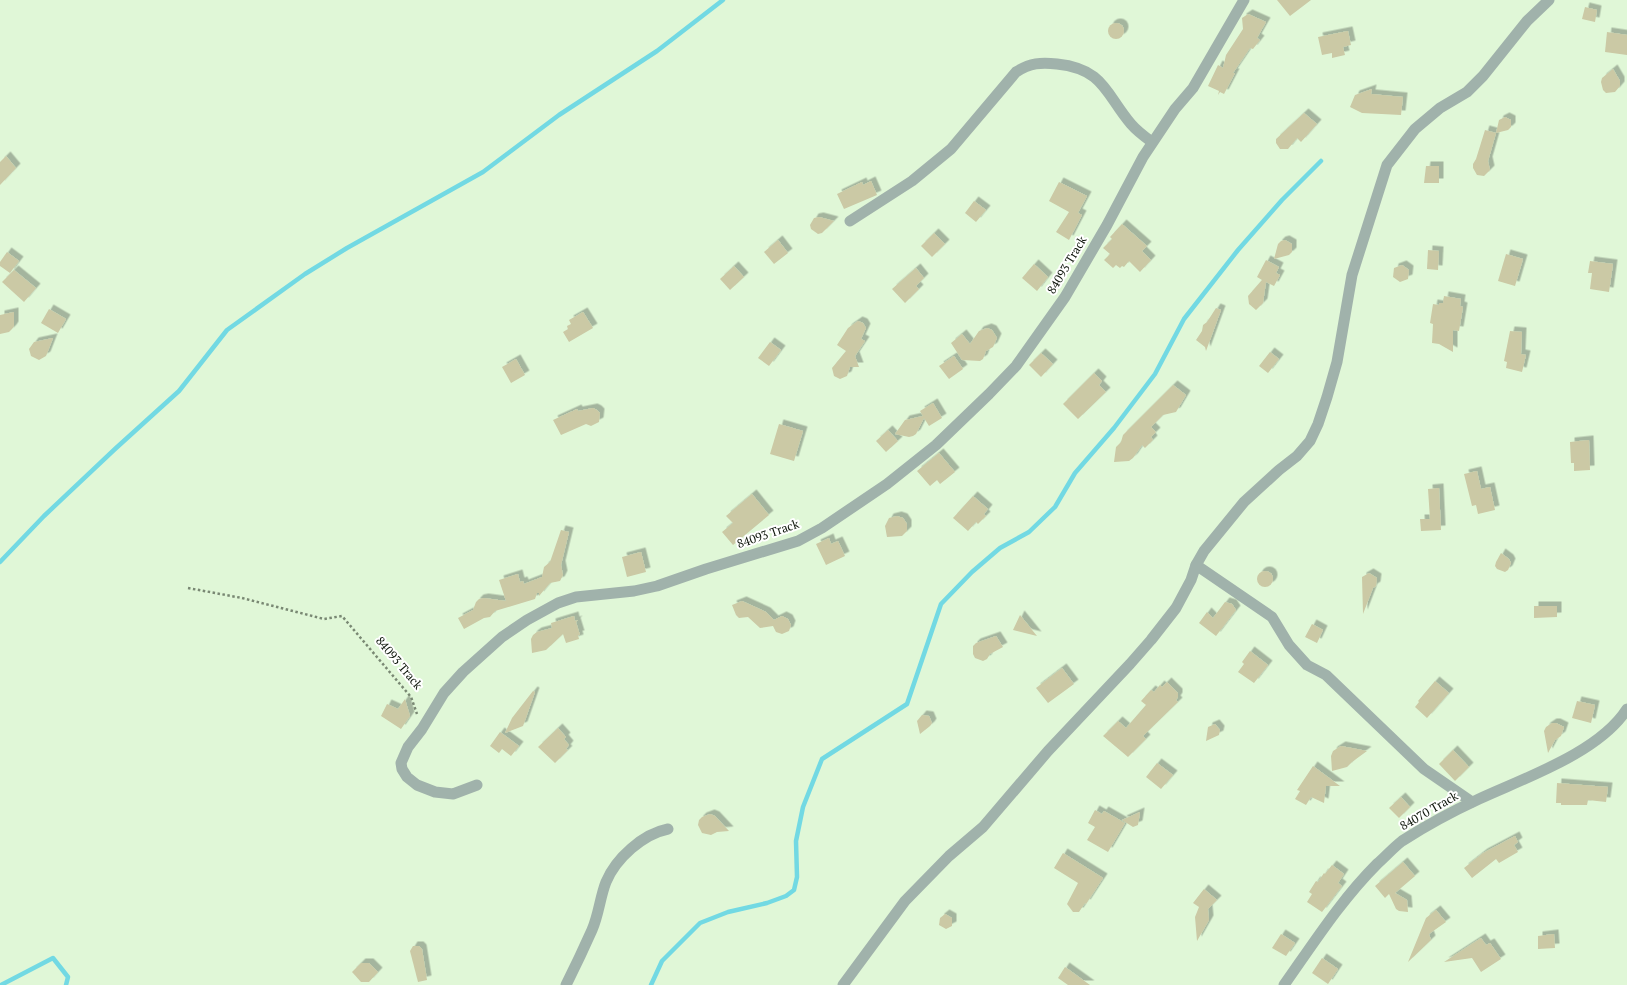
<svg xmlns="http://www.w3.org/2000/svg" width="1627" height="985" font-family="'PT Serif',serif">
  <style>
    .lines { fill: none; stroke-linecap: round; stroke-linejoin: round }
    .stream { stroke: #72d9e3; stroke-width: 4.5 }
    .building { fill: #cbc9a5; filter: url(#shadow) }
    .path { stroke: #798873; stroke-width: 2.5; stroke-dasharray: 2.5 2.5; stroke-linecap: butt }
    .street { stroke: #a0b2ab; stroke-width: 11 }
    .labels { text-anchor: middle; stroke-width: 4; stroke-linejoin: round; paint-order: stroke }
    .street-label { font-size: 12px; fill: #0c1409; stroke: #fff }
  </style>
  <defs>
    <filter id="shadow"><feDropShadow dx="4.5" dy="-4.5" stdDeviation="0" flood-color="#0004"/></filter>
  </defs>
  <rect width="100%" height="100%" fill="#e0f7d7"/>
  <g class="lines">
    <g class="stream">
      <path d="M 0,562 L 44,516 L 115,449 L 179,391 L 227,330 L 305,274 L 347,248 L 483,172 L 559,115 L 657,51 L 723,0"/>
      <path d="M 1,985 L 53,958 L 68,977 L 66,985"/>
      <path d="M 651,985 L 662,961 L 700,923 L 728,912 L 767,903 L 786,896 L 794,890 L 797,877 L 796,841 L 803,807 L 822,759 L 907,704 L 941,604 L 972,572 L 1000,548 L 1029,532 L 1055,507 L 1075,473 L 1114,428 L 1155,374 L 1184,319 L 1238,250 L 1282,200 L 1321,161"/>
    </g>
  </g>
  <g class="building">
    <path d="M 1277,0 L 1311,0 L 1290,16 Z"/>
    <path d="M 1585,7 L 1597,10 L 1595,22 L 1582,19 Z"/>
    <path d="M 1248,14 L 1266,22 L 1257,38 L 1260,40 L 1253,49 L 1250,48 L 1233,73 L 1235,73 L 1224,94 L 1220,92 L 1218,95 L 1219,91 L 1208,86 L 1218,65 L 1223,68 L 1226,55 L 1243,29 L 1242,18 Z"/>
    <circle cx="1116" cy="31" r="8"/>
    <path d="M 1348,31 L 1351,45 L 1343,47 L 1345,55 L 1332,58 L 1332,53 L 1322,55 L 1318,37 Z"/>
    <path d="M 1607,32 L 1627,35 L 1627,55 L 1605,52 Z"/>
    <path d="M 1613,69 L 1620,81 L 1620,86 L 1615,92 L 1606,93 L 1603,90 L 1601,82 L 1602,78 Z"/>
    <path d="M 1372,89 L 1371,94 L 1403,97 L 1401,115 L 1362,113 L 1350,107 L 1355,95 Z"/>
    <path d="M 1304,113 L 1317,124 L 1301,142 L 1297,138 L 1288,149 L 1280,149 L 1276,143 L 1276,139 Z"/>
    <path d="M 1505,117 L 1511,120 L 1511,127 L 1508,130 L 1496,133 L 1488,161 L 1490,170 L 1484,176 L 1477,175 L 1473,168 L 1473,164 L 1476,159 L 1485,130 L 1496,133 L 1499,120 Z"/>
    <path d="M 6,156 L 16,168 L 0,185 L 0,162 Z"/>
    <path d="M 1426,166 L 1439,166 L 1439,183 L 1424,183 Z"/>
    <path d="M 871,181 L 877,195 L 844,209 L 837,194 L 862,182 L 863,185 Z"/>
    <path d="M 1059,182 L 1087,196 L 1078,213 L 1082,215 L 1069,240 L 1056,232 L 1069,212 L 1049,201 Z"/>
    <path d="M 974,201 L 986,210 L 976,222 L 965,213 Z"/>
    <path d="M 819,217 L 834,221 L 822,233 L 818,234 L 811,229 L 810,225 L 814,218 Z"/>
    <path d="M 1122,224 L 1147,246 L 1142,251 L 1151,260 L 1140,272 L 1129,261 L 1124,267 L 1122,266 L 1120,268 L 1116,265 L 1113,268 L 1104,260 L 1110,254 L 1103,248 L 1112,239 L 1110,237 Z"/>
    <path d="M 934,233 L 945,244 L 932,257 L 921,246 Z"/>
    <path d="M 778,240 L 788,253 L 774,264 L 764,252 Z"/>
    <path d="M 1285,240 L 1292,244 L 1292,252 L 1289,255 L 1274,259 L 1278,244 L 1281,241 Z"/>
    <path d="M 1428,250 L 1439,251 L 1438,270 L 1427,269 Z"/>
    <path d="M 7,252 L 19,261 L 10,273 L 0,266 L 0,262 Z"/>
    <path d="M 1506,254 L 1523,259 L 1515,286 L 1498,281 Z"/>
    <path d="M 1266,260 L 1279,267 L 1276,273 L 1280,275 L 1274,286 L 1266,282 L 1263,303 L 1256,310 L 1249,304 L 1248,296 L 1262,280 L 1257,277 Z"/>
    <path d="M 1590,261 L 1613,264 L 1609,292 L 1590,289 L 1592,273 L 1588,273 Z"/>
    <path d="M 1034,264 L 1048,277 L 1037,291 L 1022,278 Z"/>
    <path d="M 1402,265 L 1409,270 L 1408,279 L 1400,282 L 1393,277 L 1394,268 Z"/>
    <path d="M 734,266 L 744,277 L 730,290 L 720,279 Z"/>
    <path d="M 916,268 L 924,278 L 916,286 L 919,289 L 905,303 L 892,289 Z"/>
    <path d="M 14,270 L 36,288 L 24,302 L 2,282 Z"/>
    <path d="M 1444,296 L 1461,299 L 1460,306 L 1463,307 L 1459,331 L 1453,330 L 1453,352 L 1439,344 L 1432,343 L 1433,324 L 1430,323 L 1433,304 L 1439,305 L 1439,303 L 1443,303 Z"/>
    <path d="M 1216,308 L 1221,310 L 1206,351 L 1205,347 L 1196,340 L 1202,331 L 1203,325 L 1207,322 Z"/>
    <path d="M 49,309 L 66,319 L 58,333 L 41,323 Z"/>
    <path d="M 14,312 L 14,326 L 12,329 L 9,332 L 0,334 L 0,315 Z"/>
    <path d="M 583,312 L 593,328 L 569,342 L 563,332 L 568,329 L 567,326 L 571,324 L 569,320 Z"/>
    <path d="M 858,321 L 863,323 L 866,328 L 861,339 L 865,341 L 855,356 L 859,367 L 850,367 L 847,376 L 840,379 L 834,376 L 832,368 L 846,351 L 837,345 L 848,328 Z"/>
    <path d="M 987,328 L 992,330 L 997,338 L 993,347 L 986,351 L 983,359 L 980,361 L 962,360 L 951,343 L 962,334 L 970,344 L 979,331 Z"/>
    <path d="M 1510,331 L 1522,332 L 1521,354 L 1526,355 L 1522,372 L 1506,368 L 1507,362 L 1504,361 Z"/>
    <path d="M 53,338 L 46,356 L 39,360 L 31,356 L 29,349 L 34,342 Z"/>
    <path d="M 770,342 L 781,350 L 769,366 L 758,358 Z"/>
    <path d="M 1270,352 L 1279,359 L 1268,373 L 1259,366 Z"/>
    <path d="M 1041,353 L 1053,364 L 1041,377 L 1029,365 Z"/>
    <path d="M 954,356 L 963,369 L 949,379 L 939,366 Z"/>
    <path d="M 516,359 L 525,375 L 511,383 L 502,367 Z"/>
    <path d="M 1094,373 L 1102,381 L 1099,385 L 1106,392 L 1078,419 L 1063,404 Z"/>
    <path d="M 1173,385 L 1186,395 L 1176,412 L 1163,415 L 1151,427 L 1156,432 L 1151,437 L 1153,440 L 1145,448 L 1142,445 L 1133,458 L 1129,461 L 1114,462 L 1116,447 L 1121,442 L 1123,435 Z"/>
    <path d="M 933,403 L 942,418 L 929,426 L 924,418 L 916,434 L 913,436 L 909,437 L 895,434 L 905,420 L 923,416 L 920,411 Z"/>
    <path d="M 593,408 L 597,410 L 600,413 L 599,422 L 591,426 L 586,424 L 561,435 L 553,420 L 577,409 L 578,411 Z"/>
    <path d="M 779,424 L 803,431 L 794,461 L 770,454 Z"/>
    <path d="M 888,430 L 898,441 L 886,452 L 876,441 Z"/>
    <path d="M 1589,440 L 1590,470 L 1574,471 L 1574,463 L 1571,463 L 1570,442 Z"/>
    <path d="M 939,453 L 955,472 L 940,484 L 937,480 L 930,486 L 917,471 Z"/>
    <path d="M 1477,471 L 1481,489 L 1490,487 L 1495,510 L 1478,514 L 1476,505 L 1472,506 L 1464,474 Z"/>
    <path d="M 1439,488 L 1441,530 L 1421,531 L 1420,519 L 1430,519 L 1428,489 Z"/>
    <path d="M 752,494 L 769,515 L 733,545 L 722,532 L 733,523 L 726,516 Z"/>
    <path d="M 973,496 L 988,509 L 984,514 L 986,516 L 978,524 L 976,522 L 968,531 L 953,518 Z"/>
    <path d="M 897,516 L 903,518 L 907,524 L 907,531 L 902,536 L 887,537 L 885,526 L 889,518 Z"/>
    <path d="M 561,530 L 569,532 L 561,565 L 563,575 L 560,581 L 550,583 L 539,596 L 539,593 L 537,593 L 535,599 L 495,611 L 490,617 L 484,618 L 464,629 L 458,618 L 473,610 L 476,602 L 479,599 L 484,598 L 506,601 L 499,580 L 518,574 L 520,582 L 523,581 L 524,584 L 542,577 L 544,567 L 550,562 Z"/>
    <path d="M 829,538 L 831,544 L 838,541 L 845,556 L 826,565 L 816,544 Z"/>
    <path d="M 641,552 L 646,572 L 627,577 L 622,557 Z"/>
    <path d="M 1501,553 L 1509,559 L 1511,563 L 1508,570 L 1505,572 L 1497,569 L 1495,566 L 1496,562 Z"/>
    <circle cx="1265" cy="579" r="8"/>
    <path d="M 1369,573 L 1377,578 L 1376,586 L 1373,588 L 1363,614 L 1362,577 Z"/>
    <path d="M 742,601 L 766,612 L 774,620 L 782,616 L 788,619 L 791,625 L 789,631 L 782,634 L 776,632 L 773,626 L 760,628 L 748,617 L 739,618 L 736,615 L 732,605 Z"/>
    <path d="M 1225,602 L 1232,604 L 1236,610 L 1216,636 L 1199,623 L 1207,612 L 1213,618 Z"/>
    <path d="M 1534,606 L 1557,606 L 1557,617 L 1534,618 Z"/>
    <path d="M 1020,615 L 1037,636 L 1013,630 Z"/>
    <path d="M 574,616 L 575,621 L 578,620 L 576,622 L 580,635 L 578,635 L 579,639 L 566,643 L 563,634 L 546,650 L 532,653 L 531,639 L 533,635 L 537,632 L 552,628 L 551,623 Z"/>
    <path d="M 1312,624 L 1323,630 L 1317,643 L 1305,637 Z"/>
    <path d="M 996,636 L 1003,647 L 990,654 L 987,659 L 983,661 L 975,658 L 973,654 L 973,646 L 976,643 Z"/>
    <path d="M 1250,651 L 1268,665 L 1254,683 L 1238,672 L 1244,664 L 1242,662 Z"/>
    <path d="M 1062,668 L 1074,684 L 1048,703 L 1036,688 Z"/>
    <path d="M 1435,681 L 1449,693 L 1427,718 L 1415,707 L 1419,702 L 1418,701 Z"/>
    <path d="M 1167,682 L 1178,693 L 1178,697 L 1176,700 L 1178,702 L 1143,736 L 1146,739 L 1128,757 L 1103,736 L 1118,721 L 1126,728 L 1146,705 L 1141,701 L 1151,690 L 1154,692 L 1160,685 L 1162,687 Z"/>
    <path d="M 533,691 L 535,692 L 523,726 L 505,733 L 512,718 Z"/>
    <path d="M 405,699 L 410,716 L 401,729 L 381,716 L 387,704 L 398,709 Z"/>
    <path d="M 1577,701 L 1595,705 L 1591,723 L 1572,718 Z"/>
    <path d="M 922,715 L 929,716 L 932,723 L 930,726 L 920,734 L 917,721 Z"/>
    <path d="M 1552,723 L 1556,723 L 1564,727 L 1561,736 L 1555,740 L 1548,753 L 1544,731 L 1546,727 Z"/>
    <path d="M 1215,724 L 1220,730 L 1219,735 L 1206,741 L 1208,727 Z"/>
    <path d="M 558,728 L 566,737 L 564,739 L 569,745 L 566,749 L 568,750 L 555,763 L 538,747 Z"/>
    <path d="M 500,732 L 519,746 L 511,756 L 502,749 L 499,753 L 490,746 Z"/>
    <path d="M 1341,746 L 1367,751 L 1352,762 L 1347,767 L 1332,771 L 1331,756 L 1333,751 Z"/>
    <path d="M 1453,750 L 1469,767 L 1455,781 L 1439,764 Z"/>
    <path d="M 1157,763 L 1173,775 L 1161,789 L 1146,777 Z"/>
    <path d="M 1313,766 L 1340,786 L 1326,786 L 1324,803 L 1311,797 L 1306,805 L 1295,799 L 1300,791 L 1297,790 Z"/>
    <path d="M 1557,783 L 1608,787 L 1606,802 L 1588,800 L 1587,805 L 1561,805 L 1561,803 L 1556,803 Z"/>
    <path d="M 1401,797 L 1410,807 L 1399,818 L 1389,808 Z"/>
    <path d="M 1095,810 L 1102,814 L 1104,811 L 1125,823 L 1108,852 L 1087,840 L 1095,827 L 1088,823 Z"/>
    <path d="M 1140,812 L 1138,825 L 1133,827 L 1122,820 Z"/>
    <path d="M 710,814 L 715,816 L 729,831 L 717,832 L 711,835 L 702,833 L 698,825 L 699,820 L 702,817 Z"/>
    <path d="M 1515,836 L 1518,842 L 1514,845 L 1518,852 L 1499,863 L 1496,859 L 1472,878 L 1464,868 L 1483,853 Z"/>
    <path d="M 1063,853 L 1103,878 L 1086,904 L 1085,903 L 1079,912 L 1073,912 L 1067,904 L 1078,883 L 1054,868 Z"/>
    <path d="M 1403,862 L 1415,876 L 1395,893 L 1407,900 L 1408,912 L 1399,911 L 1396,909 L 1389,894 L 1385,898 L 1375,886 Z"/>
    <path d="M 1332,865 L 1344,874 L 1338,883 L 1342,886 L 1322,912 L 1307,902 L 1312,894 L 1309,892 L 1316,881 L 1318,882 L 1324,873 L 1325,874 Z"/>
    <path d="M 1204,889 L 1217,900 L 1208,909 L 1209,920 L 1197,941 L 1195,917 L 1199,907 L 1193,903 Z"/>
    <path d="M 1436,910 L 1446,922 L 1429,934 L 1431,940 L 1408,962 L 1426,918 Z"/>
    <path d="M 945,914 L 952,918 L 952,926 L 946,929 L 939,925 L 940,918 Z"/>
    <path d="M 1281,934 L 1295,943 L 1286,956 L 1272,948 Z"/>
    <path d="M 1554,934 L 1555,948 L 1538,949 L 1538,936 Z"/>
    <path d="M 1481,938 L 1486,945 L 1490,943 L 1501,959 L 1481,972 L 1472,958 L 1444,962 Z"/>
    <path d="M 413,946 L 419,946 L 422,949 L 427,980 L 418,982 L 410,951 Z"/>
    <path d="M 1322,958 L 1338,969 L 1328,984 L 1312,973 Z"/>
    <path d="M 361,963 L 369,963 L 378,972 L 369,982 L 361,982 L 352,972 Z"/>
    <path d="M 1065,967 L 1090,985 L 1068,985 L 1058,978 Z"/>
  </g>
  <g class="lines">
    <path class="path" d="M 188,588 L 242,598 L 324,619 L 342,616 L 411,697 L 417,714"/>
    <g class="street">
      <path d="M 850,221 L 912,181 L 951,149 L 1016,72 C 1030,63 1041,62 1057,64 C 1104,69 1105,93 1131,124 C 1137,131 1145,137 1152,142"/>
      <path d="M 1196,565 L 1272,617 L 1289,645 L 1307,665 L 1326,675 L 1424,769 L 1472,802"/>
      <path d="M 477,785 L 453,794 L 435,792 L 417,785 L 407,777 L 402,769 L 401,763 L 408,747 L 422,729 L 444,693 L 463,672 L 502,637 L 527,620 L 558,603 L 576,597 L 634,591 L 657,586 L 706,569 L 798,541 L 822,528 L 887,484 L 936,445 L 989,394 L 1016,366 L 1065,297 L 1107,225 L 1143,157 L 1175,109 L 1193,88 L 1244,0"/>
      <path d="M 566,985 C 575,967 584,948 592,930 C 599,914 600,897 606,882 C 616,858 643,834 668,829"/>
      <path d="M 843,985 L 905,901 L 949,856 L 983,827 L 1048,751 L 1130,664 L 1151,640 L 1176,608 L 1191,580 L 1196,565 L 1204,551 L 1244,502 L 1279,470 L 1297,456 L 1310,441 L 1318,424 L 1327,397 L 1337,362 L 1352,275 L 1387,165 L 1415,129 L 1440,108 L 1467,92 L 1483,76 L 1527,21 L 1549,0"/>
      <path d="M 1284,985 C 1313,944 1341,900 1377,864 C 1385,857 1393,848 1402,841 C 1427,825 1453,811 1479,799 C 1524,778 1599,753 1627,709"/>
    </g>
  </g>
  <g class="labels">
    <g class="street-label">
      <text transform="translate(1067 265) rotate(-59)" y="4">84093 Track</text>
      <text transform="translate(768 534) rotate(-19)" y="4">84093 Track</text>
      <text transform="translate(399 663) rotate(50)" y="4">84093 Track</text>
      <text transform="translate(1429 811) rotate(-30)" y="4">84070 Track</text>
    </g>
  </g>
</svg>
